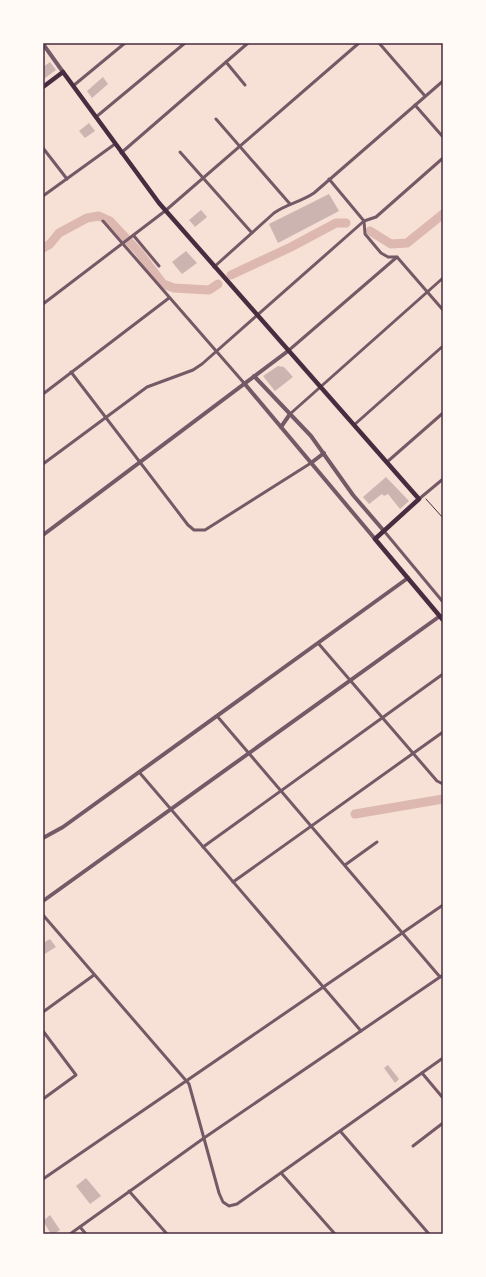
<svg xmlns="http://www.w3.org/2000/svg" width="486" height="1277" font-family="'PT Sans Narrow',sans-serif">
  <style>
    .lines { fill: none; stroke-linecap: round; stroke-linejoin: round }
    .river { stroke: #dcb8b0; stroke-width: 9 }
    .building { fill: #ccb4b1 }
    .path { stroke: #4a2c40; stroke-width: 1 }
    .minor { stroke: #755966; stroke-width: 3 }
    .tertiary { stroke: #755966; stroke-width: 4 }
    .secondary { stroke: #4a2c40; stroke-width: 4.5 }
    .neatline { fill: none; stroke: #4a2c40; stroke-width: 1.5 }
  </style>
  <rect width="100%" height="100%" fill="#f7e1d7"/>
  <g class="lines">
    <g class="river">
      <path d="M 370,231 L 391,244 L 407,243 L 443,214"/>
      <path d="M 43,248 L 50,244 L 59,233 L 87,218 L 99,216 L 110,221 L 138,251 L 163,284 L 174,288 L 209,290 L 218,284"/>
      <path d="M 231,275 L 291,247 L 336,223 L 346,223"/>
      <path d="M 355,814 L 443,799"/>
    </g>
  </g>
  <g class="building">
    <path d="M 50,62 L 56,70 L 45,78 L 43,75 L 43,67 Z"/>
    <path d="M 103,77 L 108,84 L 92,98 L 87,91 Z"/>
    <path d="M 89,123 L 95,131 L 85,138 L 79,131 Z"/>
    <path d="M 329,194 L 339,211 L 278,243 L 269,224 Z"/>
    <path d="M 201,210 L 207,217 L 195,227 L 189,220 Z"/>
    <path d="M 186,251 L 197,263 L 182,274 L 172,262 Z"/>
    <path d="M 278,366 L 284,367 L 293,377 L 275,391 L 263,376 Z"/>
    <path d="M 386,477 L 409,501 L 400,509 L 388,494 L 384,496 L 382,494 L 369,504 L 363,497 Z"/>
    <path d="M 50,939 L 56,947 L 43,955 L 43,943 Z"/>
    <path d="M 388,1065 L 399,1079 L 395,1083 L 384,1068 Z"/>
    <path d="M 86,1178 L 101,1196 L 90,1204 L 76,1186 Z"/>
    <path d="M 50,1215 L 60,1230 L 55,1234 L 51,1234 L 43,1221 Z"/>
  </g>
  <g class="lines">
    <path class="path" d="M 426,499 L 443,518"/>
    <g class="minor">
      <path d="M 379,43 L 425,96"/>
      <path d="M 226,62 L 245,85"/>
      <path d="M 73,86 L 125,43"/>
      <path d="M 415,105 L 443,137"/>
      <path d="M 96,117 L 185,43"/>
      <path d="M 216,119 L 290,204"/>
      <path d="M 43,148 L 67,179"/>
      <path d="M 180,152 L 252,233"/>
      <path d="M 121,153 L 248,43"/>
      <path d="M 329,179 L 364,221 L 365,234 L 381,253 L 388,257 L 397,257 L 443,310"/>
      <path d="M 43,196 L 115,144"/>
      <path d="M 103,221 L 244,383"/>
      <path d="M 134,236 L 159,266"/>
      <path d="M 214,267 L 274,213 C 286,204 301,202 314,193 L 443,81"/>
      <path d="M 43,304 L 165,211 L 359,43"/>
      <path d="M 288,351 L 397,257"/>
      <path d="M 71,372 L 188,525 L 194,530 L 205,530 L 311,463"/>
      <path d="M 43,394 L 169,298"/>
      <path d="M 290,414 L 443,278"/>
      <path d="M 354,425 L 443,346"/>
      <path d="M 387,462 L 443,413"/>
      <path d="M 43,464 L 147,387 L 193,370 L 202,364 L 364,221 L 376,217 L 443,158"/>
      <path d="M 419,499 L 443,479"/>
      <path d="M 384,531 L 443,602"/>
      <path d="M 318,643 L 437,781 L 443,784"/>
      <path d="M 217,716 L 440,977"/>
      <path d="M 139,772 L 361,1031"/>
      <path d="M 203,847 L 443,674"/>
      <path d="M 345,865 L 377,842"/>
      <path d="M 233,882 L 443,732"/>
      <path d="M 43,915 L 189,1084 L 219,1193 L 223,1202 L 229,1206 L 237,1204 L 443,1058"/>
      <path d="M 43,1012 L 94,975"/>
      <path d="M 43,1031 L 76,1075 L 43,1099"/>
      <path d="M 422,1073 L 443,1098"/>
      <path d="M 341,1132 L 429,1234"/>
      <path d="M 413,1146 L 443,1123"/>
      <path d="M 282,1174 L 335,1234"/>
      <path d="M 43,1179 L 443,905"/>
      <path d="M 129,1191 L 167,1234"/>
      <path d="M 80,1227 L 86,1234"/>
      <path d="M 70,1234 L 204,1138 L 443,975"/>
    </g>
    <g class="tertiary">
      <path d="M 43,44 L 63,72"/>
      <path d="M 254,376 L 311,436 L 353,495 L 384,531"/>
      <path d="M 244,383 L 375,539"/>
      <path d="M 281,427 L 290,414"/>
      <path d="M 311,463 L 324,453"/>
      <path d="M 43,535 L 288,351"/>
      <path d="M 43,838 L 63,827 L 408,578"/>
      <path d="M 43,901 L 440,616"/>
    </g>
    <path class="secondary" d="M 43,87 L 63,72 L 159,203 L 419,499 L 375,539 L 443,620"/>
  </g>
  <rect width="486" height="1277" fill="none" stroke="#fffaf5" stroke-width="88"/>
  <rect x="44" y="44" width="398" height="1189" class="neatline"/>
</svg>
